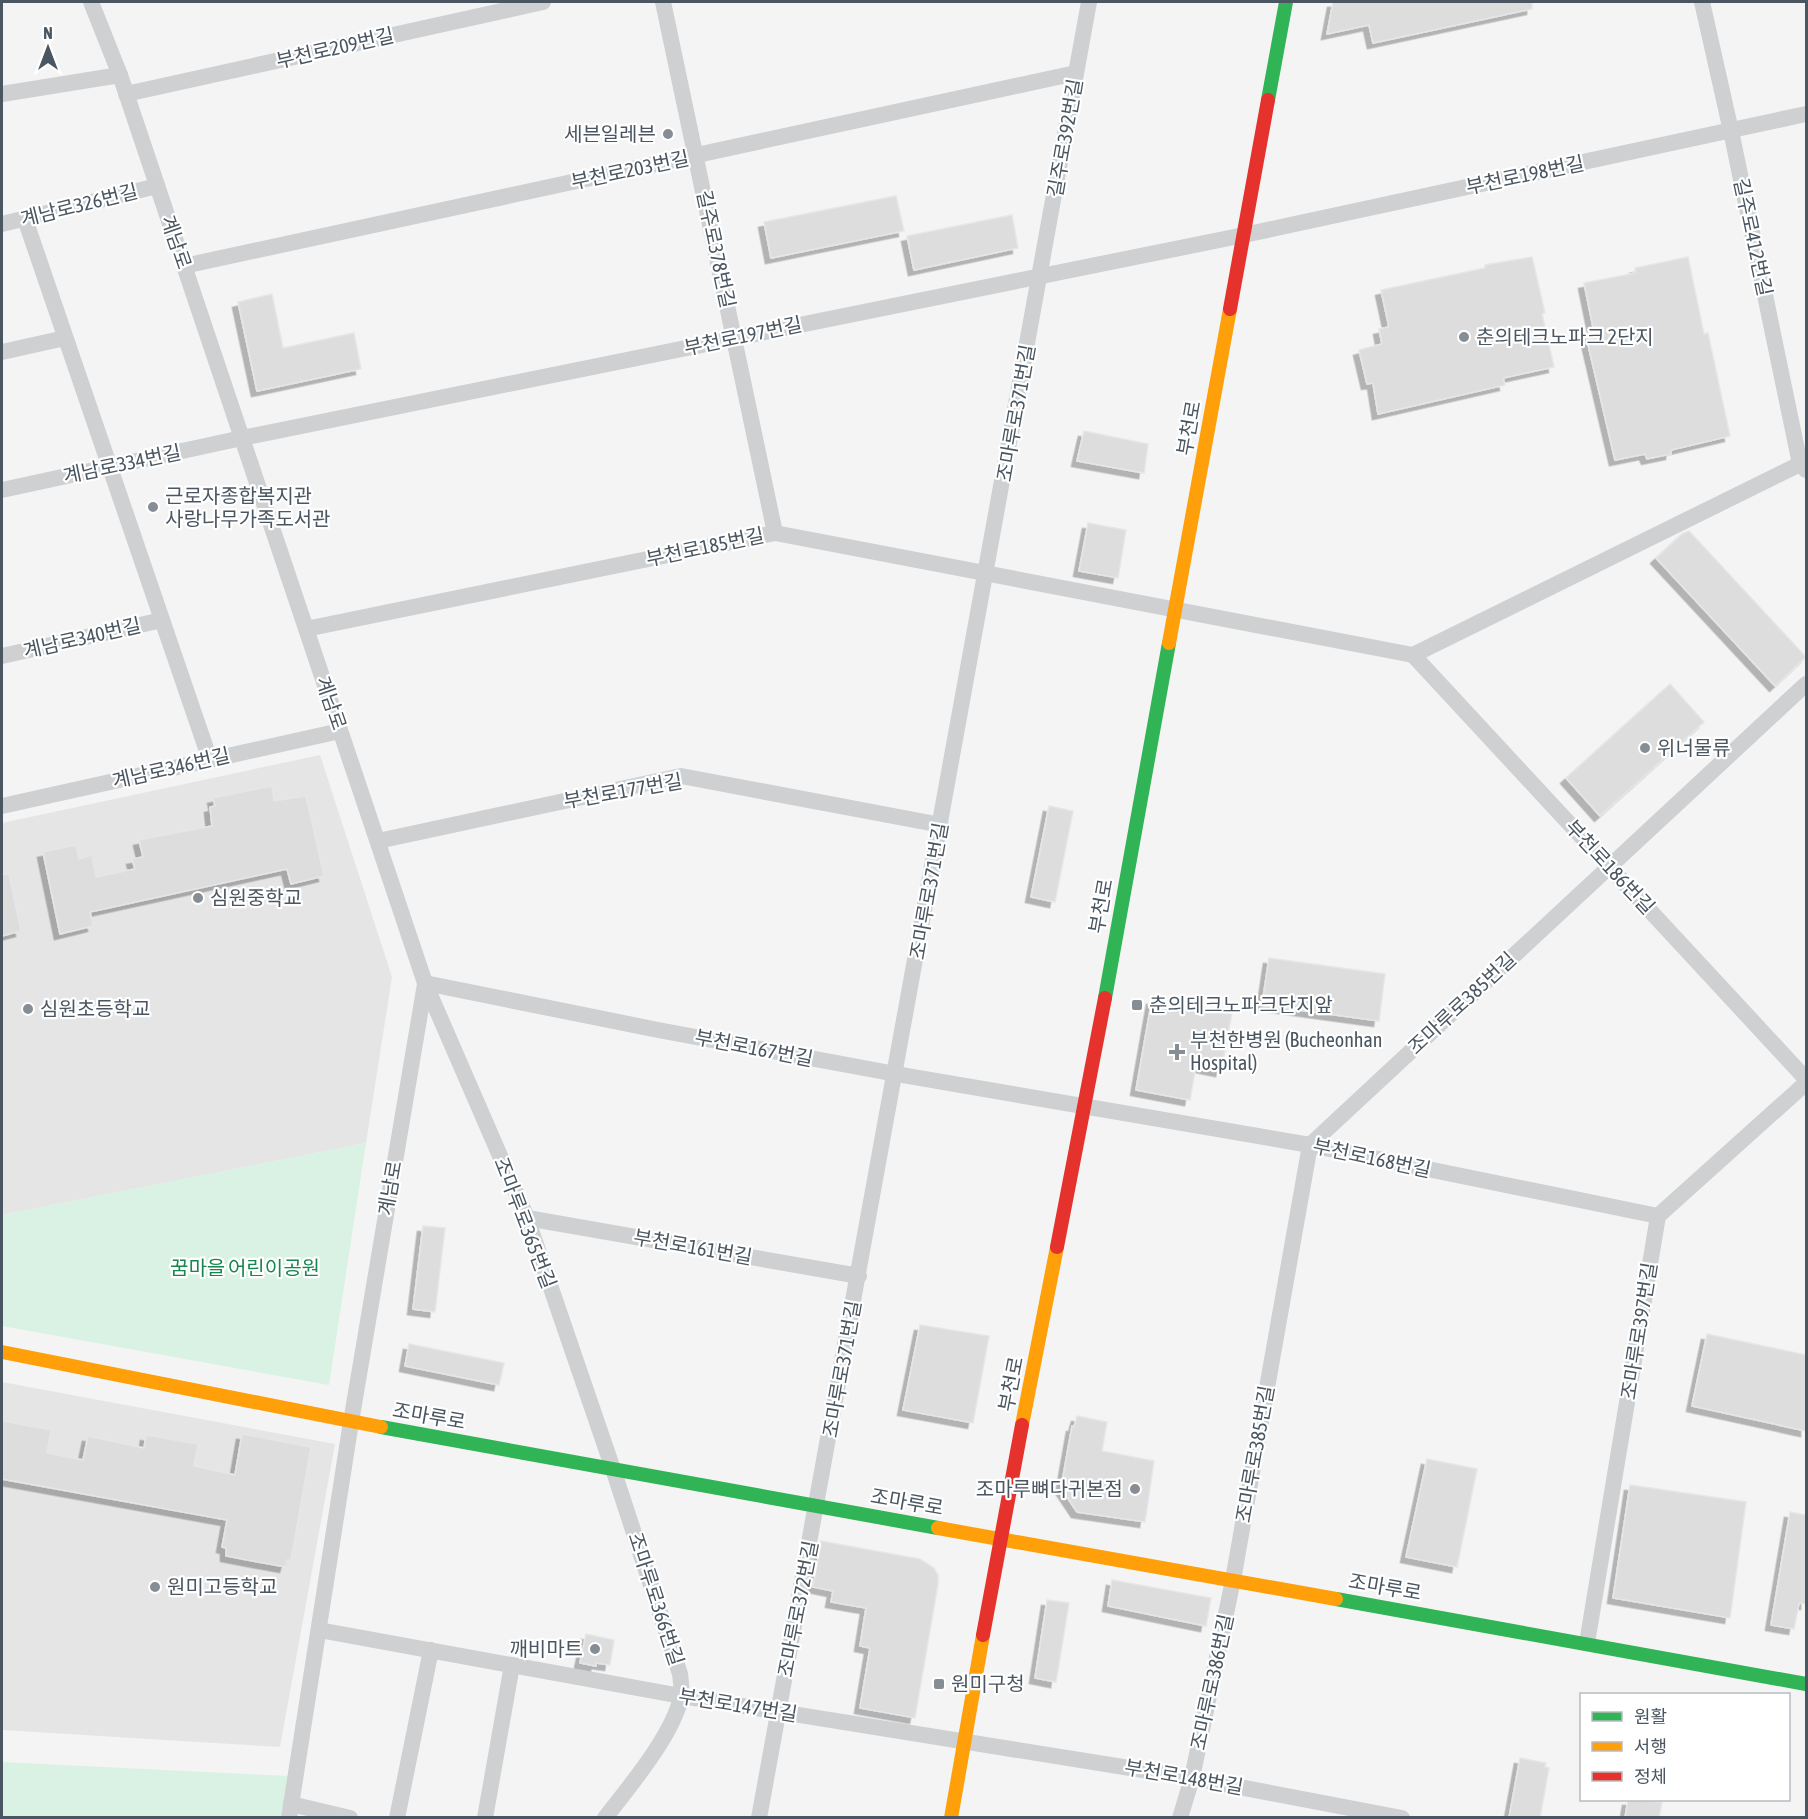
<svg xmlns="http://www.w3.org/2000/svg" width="1808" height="1819" font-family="'Asap Condensed','Noto Sans KR',sans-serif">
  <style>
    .education { fill: #e6e5e6 }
    .green { fill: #d9f2e3 }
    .building { fill: #ddddde; stroke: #e5e6e7; stroke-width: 1.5; filter: url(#shadow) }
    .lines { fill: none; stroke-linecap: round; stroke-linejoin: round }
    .street { stroke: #ced0d2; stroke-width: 16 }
    .fast { stroke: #30b455; stroke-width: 14 }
    .slow { stroke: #ff9f0a; stroke-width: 14 }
    .jam { stroke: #e5322d; stroke-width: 14 }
    .poi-dot { fill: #868d94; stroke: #fff; stroke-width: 2 }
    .labels { text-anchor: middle; stroke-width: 4.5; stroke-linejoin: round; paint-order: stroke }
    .street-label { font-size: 20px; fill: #4a5661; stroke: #fff }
    .poi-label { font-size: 20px; fill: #4a5661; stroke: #fff; text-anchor: start }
    .park-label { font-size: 20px; fill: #17864f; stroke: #fff }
  </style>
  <defs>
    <filter id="shadow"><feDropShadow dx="-5.5" dy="5.5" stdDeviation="0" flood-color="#0004"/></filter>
  </defs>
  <rect width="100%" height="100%" fill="#f4f4f4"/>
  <g class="education">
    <path d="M 320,755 L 392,977 L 366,1143 L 2,1215 L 2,823 Z"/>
    <path d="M 2,1382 L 335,1444 L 280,1747 L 2,1730 Z"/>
  </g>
  <g class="green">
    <path d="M 366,1143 L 329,1385 L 2,1326 L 2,1215 Z"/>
    <path d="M 2,1762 L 289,1776 L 282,1817 L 2,1818 Z"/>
  </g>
  <g class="building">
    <path d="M 1333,2 L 1532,2 L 1532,9 L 1373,43 L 1369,25 L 1327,34 Z"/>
    <path d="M 896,196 L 904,231 L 771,258 L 764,222 Z"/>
    <path d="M 1012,215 L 1018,248 L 914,270 L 907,236 Z"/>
    <path d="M 1532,257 L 1545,313 L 1542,314 L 1554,367 L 1503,378 L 1505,385 L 1378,414 L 1373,383 L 1367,384 L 1359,350 L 1382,344 L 1379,329 L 1389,327 L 1381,290 L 1485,268 L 1485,265 Z"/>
    <path d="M 1688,257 L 1704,334 L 1708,333 L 1730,436 L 1671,450 L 1671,454 L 1647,459 L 1645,454 L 1615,460 L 1586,336 L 1594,332 L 1584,283 L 1636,273 L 1635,268 Z"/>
    <path d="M 272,294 L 283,348 L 354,333 L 361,369 L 257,391 L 238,302 Z"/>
    <path d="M 1084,431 L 1148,444 L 1144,473 L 1077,461 Z"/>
    <path d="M 1088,523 L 1126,530 L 1118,578 L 1079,571 Z"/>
    <path d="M 1689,531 L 1806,657 L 1775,686 L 1656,558 L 1682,534 Z"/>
    <path d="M 1670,684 L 1704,722 L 1600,816 L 1566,778 Z"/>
    <path d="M 272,786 L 274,801 L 306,796 L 324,876 L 291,884 L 287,869 L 90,912 L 93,926 L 60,934 L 43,852 L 76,845 L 79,859 L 92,855 L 96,877 L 135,869 L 132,859 L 143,857 L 139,840 L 212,826 L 210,807 L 215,806 L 213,798 Z"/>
    <path d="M 1049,806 L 1073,811 L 1055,902 L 1031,897 Z"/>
    <path d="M 9,874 L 21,931 L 2,936 L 2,875 Z"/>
    <path d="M 1269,958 L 1385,974 L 1379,1021 L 1262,1005 Z"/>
    <path d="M 1152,999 L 1232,1013 L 1221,1071 L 1196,1066 L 1190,1100 L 1136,1090 Z"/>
    <path d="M 423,1226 L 445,1228 L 435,1312 L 413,1309 Z"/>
    <path d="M 920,1325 L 989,1336 L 973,1423 L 903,1410 Z"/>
    <path d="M 1707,1334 L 1806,1355 L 1806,1431 L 1692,1406 Z"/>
    <path d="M 409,1344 L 504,1363 L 499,1385 L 405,1366 Z"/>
    <path d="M 1077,1416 L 1107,1422 L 1102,1451 L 1154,1461 L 1145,1522 L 1077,1512 L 1061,1488 L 1072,1426 L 1074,1427 Z"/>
    <path d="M 2,1421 L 51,1430 L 47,1453 L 83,1460 L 88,1436 L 144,1448 L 146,1435 L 198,1444 L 194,1466 L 235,1475 L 242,1434 L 311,1447 L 291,1560 L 287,1560 L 285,1567 L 226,1556 L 226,1548 L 222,1547 L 227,1520 L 2,1479 Z"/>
    <path d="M 1427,1459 L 1477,1469 L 1457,1567 L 1406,1557 Z"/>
    <path d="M 1630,1485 L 1746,1502 L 1730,1618 L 1613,1598 Z"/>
    <path d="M 1790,1512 L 1806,1515 L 1806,1604 L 1799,1603 L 1794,1629 L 1771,1625 Z"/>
    <path d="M 821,1541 L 920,1559 L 934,1568 L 938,1575 L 938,1584 L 915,1718 L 860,1708 L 870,1648 L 860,1646 L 866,1608 L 831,1602 L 833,1591 L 813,1587 Z"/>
    <path d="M 1112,1580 L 1211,1598 L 1206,1626 L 1108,1606 Z"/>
    <path d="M 1047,1600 L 1069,1603 L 1056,1682 L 1035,1678 Z"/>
    <path d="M 586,1634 L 614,1640 L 610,1665 L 596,1663 L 596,1666 L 580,1663 Z"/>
    <path d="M 1520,1758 L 1546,1763 L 1545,1767 L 1549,1768 L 1540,1818 L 1509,1818 Z"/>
    <path d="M 1628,1800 L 1662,1802 L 1659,1818 L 1625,1818 Z"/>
  </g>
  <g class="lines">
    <g class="street">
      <path d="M 91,2 L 120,75 L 425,983 L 527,1218 L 613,1469 L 680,1674 C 681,1681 682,1690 681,1697 C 673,1735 629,1787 605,1818"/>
      <path d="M 663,2 L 775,533"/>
      <path d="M 1702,2 L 1731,131 L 1800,464 L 1806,470"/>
      <path d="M 2,94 L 120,75"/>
      <path d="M 126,94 L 543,2"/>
      <path d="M 25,219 L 210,760"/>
      <path d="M 2,224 L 157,186"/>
      <path d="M 184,266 L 1076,73"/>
      <path d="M 2,352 L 65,338"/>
      <path d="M 2,490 L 242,438 L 1244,235 L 1806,114"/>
      <path d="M 306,629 L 775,533 L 1413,655 L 1806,1079"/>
      <path d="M 1413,655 L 1800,464"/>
      <path d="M 2,656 L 162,620"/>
      <path d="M 2,806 L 340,731"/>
      <path d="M 378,841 L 681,776 L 941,825"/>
      <path d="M 425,983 L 658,1030 L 896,1074 L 1310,1145 L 1658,1216"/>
      <path d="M 527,1218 L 859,1276"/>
      <path d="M 319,1630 L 681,1696 L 1192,1778 L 1402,1818"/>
      <path d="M 1587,1643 L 1658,1216 L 1806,1083"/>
      <path d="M 291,1804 L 350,1818"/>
      <path d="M 289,1818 L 351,1422 L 425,984"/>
      <path d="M 397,1818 L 431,1650"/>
      <path d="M 485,1818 L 512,1665"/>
      <path d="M 759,1818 L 1089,2"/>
      <path d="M 1180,1818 L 1192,1778 L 1233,1580 L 1310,1145 L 1806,684"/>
    </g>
    <g class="fast">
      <path d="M 1268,100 L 1286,2"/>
      <path d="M 1105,998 L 1169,643"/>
      <path d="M 381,1427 L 938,1528"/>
      <path d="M 1336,1599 L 1806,1684"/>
    </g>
    <g class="slow">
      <path d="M 1169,643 L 1230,309"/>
      <path d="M 2,1352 L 381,1427"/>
      <path d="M 1022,1425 L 1057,1247"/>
      <path d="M 938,1528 L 1336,1599"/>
      <path d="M 951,1818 L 983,1635"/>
    </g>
    <g class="jam">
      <path d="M 1230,309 L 1268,100"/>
      <path d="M 1057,1247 L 1105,998"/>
      <path d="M 983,1635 L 1022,1425"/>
    </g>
  </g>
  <g class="poi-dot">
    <circle cx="668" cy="134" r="6"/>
    <circle cx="1464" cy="337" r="6"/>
    <circle cx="153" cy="507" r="6"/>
    <circle cx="1645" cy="748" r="6"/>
    <circle cx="198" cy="898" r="6"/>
    <rect x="1131" y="999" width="12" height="12" rx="3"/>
    <circle cx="28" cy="1009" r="6"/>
    <path d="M1174 1043h6v6h6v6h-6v6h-6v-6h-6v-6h6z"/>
    <circle cx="1135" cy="1489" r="6"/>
    <circle cx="155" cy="1587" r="6"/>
    <circle cx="595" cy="1649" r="6"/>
    <rect x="933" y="1678" width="12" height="12" rx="3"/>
  </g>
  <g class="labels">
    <g class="street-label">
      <text transform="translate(335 48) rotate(-13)" y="7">부천로209번길</text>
      <text transform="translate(1065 138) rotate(-80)" y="7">길주로392번길</text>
      <text transform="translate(630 170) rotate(-12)" y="7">부천로203번길</text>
      <text transform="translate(1525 175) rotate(-12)" y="7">부천로198번길</text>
      <text transform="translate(79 205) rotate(-14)" y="7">계남로326번길</text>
      <text transform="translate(1753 237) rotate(78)" y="7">길주로412번길</text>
      <text transform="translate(176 242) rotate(71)" y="7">계남로</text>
      <text transform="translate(716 249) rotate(78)" y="7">길주로378번길</text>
      <text transform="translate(743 336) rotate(-12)" y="7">부천로197번길</text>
      <text transform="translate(1016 413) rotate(-80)" y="7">조마루로371번길</text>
      <text transform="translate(1189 428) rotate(-80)" y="7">부천로</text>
      <text transform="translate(122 464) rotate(-12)" y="7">계남로334번길</text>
      <text transform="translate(705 547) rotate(-12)" y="7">부천로185번길</text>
      <text transform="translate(82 638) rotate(-13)" y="7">계남로340번길</text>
      <text transform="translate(331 703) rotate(71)" y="7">계남로</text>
      <text transform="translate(171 768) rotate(-13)" y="7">계남로346번길</text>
      <text transform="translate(623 791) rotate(-10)" y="7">부천로177번길</text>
      <text transform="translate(1610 867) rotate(47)" y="7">부천로186번길</text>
      <text transform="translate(929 891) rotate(-80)" y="7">조마루로371번길</text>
      <text transform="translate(1101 906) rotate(-80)" y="7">부천로</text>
      <text transform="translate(1462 1003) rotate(-43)" y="7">조마루로385번길</text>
      <text transform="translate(754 1048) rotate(11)" y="7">부천로167번길</text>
      <text transform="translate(1372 1158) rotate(12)" y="7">부천로168번길</text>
      <text transform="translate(390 1188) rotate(-80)" y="7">계남로</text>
      <text transform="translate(525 1223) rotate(69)" y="7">조마루로365번길</text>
      <text transform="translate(693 1247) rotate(10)" y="7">부천로161번길</text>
      <text transform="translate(1639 1331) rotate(-81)" y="7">조마루로397번길</text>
      <text transform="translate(842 1369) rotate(-80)" y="7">조마루로371번길</text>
      <text transform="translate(1011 1384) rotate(-79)" y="7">부천로</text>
      <text transform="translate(429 1416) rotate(10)" y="7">조마루로</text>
      <text transform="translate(1255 1454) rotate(-80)" y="7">조마루로385번길</text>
      <text transform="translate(907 1502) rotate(10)" y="7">조마루로</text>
      <text transform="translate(1385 1587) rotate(10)" y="7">조마루로</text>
      <text transform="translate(656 1599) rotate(72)" y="7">조마루로366번길</text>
      <text transform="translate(798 1609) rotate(-79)" y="7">조마루로372번길</text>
      <text transform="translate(1212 1682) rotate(-78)" y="7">조마루로386번길</text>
      <text transform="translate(738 1705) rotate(9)" y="7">부천로147번길</text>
      <text transform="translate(1184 1777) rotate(10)" y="7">부천로148번길</text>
    </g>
    <g class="poi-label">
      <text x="656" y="141" text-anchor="end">세븐일레븐</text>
      <text x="1476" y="344">춘의테크노파크 2단지</text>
      <text x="165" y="503">근로자종합복지관<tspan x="165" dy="23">사랑나무가족도서관</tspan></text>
      <text x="1657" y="755">위너물류</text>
      <text x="210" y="905">심원중학교</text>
      <text x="1149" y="1012">춘의테크노파크단지앞</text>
      <text x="40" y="1016">심원초등학교</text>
      <text x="1190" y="1047">부천한병원 (Bucheonhan<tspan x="1190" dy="23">Hospital)</tspan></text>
      <text x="1123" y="1496" text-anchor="end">조마루뼈다귀본점</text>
      <text x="167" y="1594">원미고등학교</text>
      <text x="583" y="1656" text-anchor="end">깨비마트</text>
      <text x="951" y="1691">원미구청</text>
    </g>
    <g class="park-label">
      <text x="245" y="1275">꿈마을 어린이공원</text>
    </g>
  </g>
  <rect width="1808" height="1819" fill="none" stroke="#4a5661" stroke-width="6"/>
  <rect x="1580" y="1693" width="210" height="108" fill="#ffffff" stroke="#b7bbc0" stroke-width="1.5"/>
  <rect x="1592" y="1712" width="30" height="9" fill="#30b455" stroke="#b7bbc0" stroke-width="1.5"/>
  <text x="1634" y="1723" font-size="18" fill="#4a5661">원활</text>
  <rect x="1592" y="1742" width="30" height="9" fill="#ff9f0a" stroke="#b7bbc0" stroke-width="1.5"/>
  <text x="1634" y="1753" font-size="18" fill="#4a5661">서행</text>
  <rect x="1592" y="1772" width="30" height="9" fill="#e5322d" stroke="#b7bbc0" stroke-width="1.5"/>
  <text x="1634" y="1783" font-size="18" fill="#4a5661">정체</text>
  <g transform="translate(48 48)" stroke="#ffffff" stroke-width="4.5" paint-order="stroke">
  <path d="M0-4.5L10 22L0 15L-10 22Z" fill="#4a5661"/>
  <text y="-9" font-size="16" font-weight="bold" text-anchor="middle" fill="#4a5661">N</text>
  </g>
</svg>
